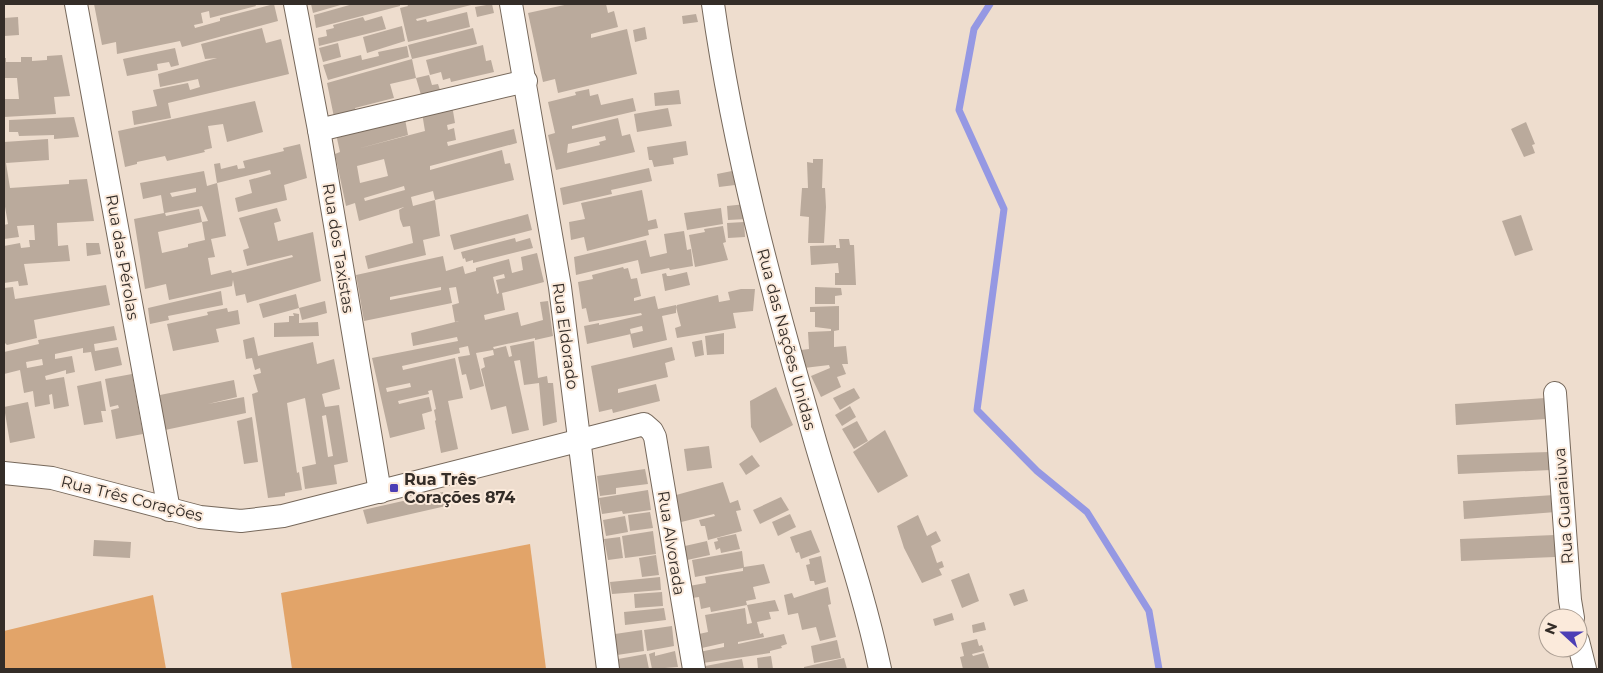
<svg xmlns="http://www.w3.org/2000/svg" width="1603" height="673" font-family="Montserrat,sans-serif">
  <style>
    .pitch { fill: #e2a469 }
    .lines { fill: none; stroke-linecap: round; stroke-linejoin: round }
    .stream { stroke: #9598e3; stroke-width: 7 }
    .building { fill: #baaa9c; fill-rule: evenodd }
    .street-casing { stroke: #76685b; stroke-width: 24 }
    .street { stroke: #fff; stroke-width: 22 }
    .poi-dot { fill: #4c3eb5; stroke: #fbeadb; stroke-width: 2 }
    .labels { text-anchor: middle; stroke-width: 4; stroke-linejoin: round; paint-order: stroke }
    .street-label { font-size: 16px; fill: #342d28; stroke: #fbeadb }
    .poi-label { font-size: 16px; font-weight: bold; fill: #342d28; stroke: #fbeadb; text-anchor: start }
  </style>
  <rect width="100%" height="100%" fill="#eeddce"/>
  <g class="pitch">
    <path d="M 530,544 L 546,669 L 292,669 L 281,593 Z"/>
    <path d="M 153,595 L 166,669 L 4,669 L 4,631 Z"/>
  </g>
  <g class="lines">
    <path class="stream" d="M 990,4 L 974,29 L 959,110 L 1004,209 L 977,410 L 1037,471 L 1087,512 L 1149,611 L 1159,669"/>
  </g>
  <g class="building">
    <path d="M 94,4 L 255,4 L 256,6 L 210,18 L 209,11 L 201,13 L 203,23 L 194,25 L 195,28 L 220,21 L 220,18 L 274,4 L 278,21 L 182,47 L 180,41 L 117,54 L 116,42 L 102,45 Z"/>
    <path d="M 311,4 L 344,4 L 313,13 Z"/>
    <path d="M 353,4 L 400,4 L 400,6 L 316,28 L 314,15 Z"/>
    <path d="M 407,4 L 475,4 L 416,19 L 417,21 L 426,19 L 427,22 L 467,12 L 470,27 L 408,42 L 400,8 L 408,6 Z"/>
    <path d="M 492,4 L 494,13 L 477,17 L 475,7 Z"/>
    <path d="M 569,4 L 606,4 L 608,13 L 614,11 L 618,27 L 591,34 L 591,38 L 627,29 L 637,74 L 558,93 L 555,79 L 543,82 L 528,13 Z"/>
    <path d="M 696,14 L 698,22 L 683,24 L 682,16 Z"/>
    <path d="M 382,16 L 386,29 L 319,46 L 318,38 L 327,36 L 326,30 L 334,28 L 333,25 L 363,17 L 365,21 Z"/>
    <path d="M 18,17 L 19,35 L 4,36 L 4,18 Z"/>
    <path d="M 402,26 L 405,41 L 367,53 L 363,37 Z"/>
    <path d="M 645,27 L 647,39 L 635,42 L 633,30 Z"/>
    <path d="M 262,28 L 266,43 L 281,39 L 289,74 L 168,103 L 171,118 L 134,125 L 132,111 L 157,106 L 153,90 L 188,83 L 190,90 L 200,87 L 198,79 L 160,87 L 158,74 L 217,58 L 205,59 L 201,44 Z"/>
    <path d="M 473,28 L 477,44 L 412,59 L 416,78 L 390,84 L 394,98 L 355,108 L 356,111 L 334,117 L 327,83 L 412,59 L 408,45 Z"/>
    <path d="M 338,43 L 341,57 L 323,62 L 319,48 Z"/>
    <path d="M 483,45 L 486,61 L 491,60 L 494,72 L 451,82 L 450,78 L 443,80 L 441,72 L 430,75 L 426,60 Z"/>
    <path d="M 407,46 L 409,57 L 328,80 L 323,65 L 361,55 L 362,60 L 379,56 L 378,52 Z"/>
    <path d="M 175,48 L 179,65 L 171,67 L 169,62 L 157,64 L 158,70 L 127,76 L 123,59 Z"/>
    <path d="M 62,55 L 70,96 L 54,97 L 56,114 L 4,117 L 4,99 L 19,99 L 17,78 L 4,78 L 4,58 L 6,58 L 6,62 L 21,62 L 21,57 L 32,57 L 32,61 L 47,60 L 47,56 Z"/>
    <path d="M 429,75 L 432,85 L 438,84 L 440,90 L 421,95 L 416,78 Z"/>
    <path d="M 589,89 L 590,96 L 598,94 L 601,105 L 633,98 L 636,111 L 572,126 L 572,129 L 618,118 L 622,136 L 630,134 L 635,152 L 556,170 L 548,135 L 555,133 L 548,102 L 576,95 L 575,92 ZM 605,136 L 606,140 L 599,142 L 600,145 L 567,153 L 568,144 Z"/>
    <path d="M 679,90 L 681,104 L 655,106 L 654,93 Z"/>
    <path d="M 255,101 L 263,132 L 227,142 L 223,124 L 208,126 L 212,148 L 204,150 L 205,152 L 167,161 L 165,156 L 137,162 L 137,164 L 125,167 L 118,131 Z"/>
    <path d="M 452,105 L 455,123 L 447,125 L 448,130 L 454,128 L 456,140 L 447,142 L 448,146 L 514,129 L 517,143 L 430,166 L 430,170 L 502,150 L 505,164 L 510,163 L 514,180 L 435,200 L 433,191 L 411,197 L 413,206 L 435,200 L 440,236 L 423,240 L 426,255 L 368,269 L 365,256 L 413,243 L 410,226 L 403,227 L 400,219 L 399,210 L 404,207 L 359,221 L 355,203 L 346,206 L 335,154 L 340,152 L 336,134 L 405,119 L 408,135 L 357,149 L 425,131 L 422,113 ZM 384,159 L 388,176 L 360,183 L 357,166 ZM 404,186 L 405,190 L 365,201 L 364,198 Z"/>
    <path d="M 668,108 L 672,126 L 637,132 L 634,114 Z"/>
    <path d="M 74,117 L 79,137 L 54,139 L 54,135 L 19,136 L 18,132 L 9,132 L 9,120 Z"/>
    <path d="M 1526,122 L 1535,144 L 1532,145 L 1535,153 L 1524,157 L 1511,129 Z"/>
    <path d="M 48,139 L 49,160 L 6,163 L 10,188 L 69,184 L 69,180 L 87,179 L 94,221 L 57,223 L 58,246 L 68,245 L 70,261 L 24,264 L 28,285 L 19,286 L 18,281 L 4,283 L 4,246 L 20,243 L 21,248 L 30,247 L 29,240 L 35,240 L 34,225 L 17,226 L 19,237 L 4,239 L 4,225 L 8,224 L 4,201 L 4,142 Z"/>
    <path d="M 686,141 L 688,155 L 673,158 L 674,164 L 654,167 L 652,160 L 649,160 L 647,147 Z"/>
    <path d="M 300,144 L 307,178 L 284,185 L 287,200 L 238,212 L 235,198 L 252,193 L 249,180 L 271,174 L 270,170 L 217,183 L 214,164 L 220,163 L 221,169 L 237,165 L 238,169 L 245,168 L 243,161 L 284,151 L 283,148 Z"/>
    <path d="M 813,159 L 823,159 L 822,188 L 825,188 L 826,207 L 824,243 L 808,243 L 809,217 L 800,216 L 802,188 L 808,188 L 807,162 L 813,163 Z"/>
    <path d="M 649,168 L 652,181 L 611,190 L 612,194 L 563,205 L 560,188 Z"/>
    <path d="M 204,171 L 207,186 L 217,183 L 226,236 L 211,239 L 215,257 L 208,258 L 211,275 L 231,270 L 232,273 L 293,257 L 292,255 L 247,266 L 243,250 L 249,248 L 239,218 L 277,208 L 281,221 L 274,223 L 278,241 L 313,232 L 321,281 L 247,303 L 245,294 L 236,296 L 233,280 L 232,286 L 169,300 L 166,284 L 145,289 L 134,219 L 164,213 L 161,195 L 143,199 L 140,183 ZM 196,188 L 196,192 L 172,197 L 170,193 ZM 202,206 L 208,221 L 202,222 L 205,240 L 188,244 L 188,247 L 162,253 L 158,232 L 202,222 L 199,209 L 166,216 L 165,213 Z"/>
    <path d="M 732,171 L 735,185 L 719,187 L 717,174 Z"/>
    <path d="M 642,190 L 648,221 L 656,219 L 658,228 L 648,230 L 649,235 L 587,251 L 584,237 L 571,240 L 569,222 L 585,219 L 581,203 Z"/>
    <path d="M 746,204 L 747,219 L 728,220 L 727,206 Z"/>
    <path d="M 721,208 L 723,224 L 687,230 L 684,213 Z"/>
    <path d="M 528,214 L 532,230 L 454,250 L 450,235 Z"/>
    <path d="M 1521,215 L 1533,250 L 1515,256 L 1502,221 Z"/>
    <path d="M 744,222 L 745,237 L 728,238 L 727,223 Z"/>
    <path d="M 723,226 L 726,242 L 723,243 L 728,260 L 695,267 L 689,235 L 705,232 L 704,229 Z"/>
    <path d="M 684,231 L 687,250 L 691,249 L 693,266 L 670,270 L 669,268 L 641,274 L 638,260 L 576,275 L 574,257 L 646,240 L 650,257 L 667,253 L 664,234 Z"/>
    <path d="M 515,238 L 516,242 L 530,238 L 533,248 L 473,263 L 473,260 L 466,262 L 465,258 L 463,259 L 461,252 Z"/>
    <path d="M 839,239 L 849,239 L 850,245 L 854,245 L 856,285 L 835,285 L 835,273 L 839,273 L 838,263 L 811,265 L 810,246 L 836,245 L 836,248 L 840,248 Z"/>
    <path d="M 86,243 L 99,243 L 101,254 L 87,256 Z"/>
    <path d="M 537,253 L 544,282 L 502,293 L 505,310 L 484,315 L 485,320 L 518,312 L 521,326 L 543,320 L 540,302 L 548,301 L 553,336 L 535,340 L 535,338 L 493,347 L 494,349 L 506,346 L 509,357 L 512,356 L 510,346 L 534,341 L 538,378 L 547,376 L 548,383 L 553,383 L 557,422 L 543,426 L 539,383 L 524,385 L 520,360 L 514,361 L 529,430 L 512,434 L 506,406 L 491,410 L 481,369 L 485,367 L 483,358 L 494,355 L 493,350 L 476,353 L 484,386 L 470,390 L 466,374 L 462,375 L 458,357 L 470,355 L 468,346 L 459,348 L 460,353 L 402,366 L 403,370 L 455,358 L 463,398 L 448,401 L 458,449 L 441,453 L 435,421 L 436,420 L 434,410 L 436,409 L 432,390 L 428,391 L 429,394 L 398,401 L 399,404 L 429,397 L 432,411 L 422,414 L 425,429 L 390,438 L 372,358 L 458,341 L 457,337 L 413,346 L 411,333 L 467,319 L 455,322 L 452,305 L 459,303 L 456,287 L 449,288 L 452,303 L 364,321 L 356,275 L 443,256 L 446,271 L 463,266 L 465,274 L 476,271 L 476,268 L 509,259 L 512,273 L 523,270 L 521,257 ZM 504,274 L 505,278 L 496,280 L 499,293 L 497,294 L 493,277 ZM 441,287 L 441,290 L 390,300 L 390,297 ZM 410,383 L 411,387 L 387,392 L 386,388 Z"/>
    <path d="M 623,267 L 624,269 L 628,268 L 631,279 L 637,278 L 641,296 L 634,298 L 634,301 L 655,296 L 658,309 L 676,305 L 676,307 L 677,305 L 718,295 L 719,302 L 730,300 L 728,292 L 741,289 L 755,289 L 753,311 L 733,313 L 736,328 L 677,338 L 675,328 L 681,326 L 676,307 L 676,313 L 662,316 L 667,340 L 633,348 L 630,334 L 643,331 L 642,326 L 630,329 L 631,334 L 587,344 L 584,326 L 599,323 L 599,325 L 642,315 L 641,313 L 589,322 L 586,308 L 582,309 L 578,282 L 593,279 L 592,275 Z"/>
    <path d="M 687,272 L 690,285 L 665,291 L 662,274 L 666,273 L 667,276 L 670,276 Z"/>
    <path d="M 106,285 L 110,305 L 34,320 L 37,338 L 7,345 L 4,342 L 4,288 L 13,287 L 15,299 Z"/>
    <path d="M 815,287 L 841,288 L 842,295 L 835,296 L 835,304 L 815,304 Z"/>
    <path d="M 221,291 L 223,305 L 168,316 L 169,320 L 150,324 L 148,308 Z"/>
    <path d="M 296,294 L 299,308 L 263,318 L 259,304 Z"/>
    <path d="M 325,301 L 327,313 L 302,320 L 299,308 Z"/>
    <path d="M 839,306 L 839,330 L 834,331 L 834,347 L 846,346 L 848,364 L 842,364 L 846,374 L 837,377 L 841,387 L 821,397 L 811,376 L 830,368 L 829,365 L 804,368 L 801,350 L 809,349 L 808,332 L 831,331 L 831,329 L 815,327 L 815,312 L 810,312 L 810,307 Z"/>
    <path d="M 227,308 L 228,312 L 238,310 L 240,324 L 216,329 L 219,342 L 173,351 L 167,324 L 208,315 L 207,312 Z"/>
    <path d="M 293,313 L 299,314 L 299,323 L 318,322 L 319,336 L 274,337 L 274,323 L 289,322 L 289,316 L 294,316 Z"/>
    <path d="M 114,326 L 117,340 L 94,344 L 95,351 L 118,347 L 122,365 L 95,371 L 91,352 L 83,353 L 83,348 L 55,354 L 55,359 L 72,356 L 75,372 L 66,374 L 66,370 L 45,376 L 46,380 L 64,377 L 69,406 L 54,409 L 52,394 L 49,395 L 50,404 L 35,407 L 33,391 L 24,393 L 20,370 L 4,374 L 4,352 L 39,344 L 38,340 ZM 42,359 L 43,365 L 27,368 L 26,362 Z"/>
    <path d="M 724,333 L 724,354 L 707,355 L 705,336 Z"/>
    <path d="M 254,337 L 258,356 L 313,342 L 317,364 L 334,359 L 340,389 L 322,394 L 325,407 L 339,405 L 348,462 L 334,465 L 337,484 L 305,489 L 302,467 L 316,464 L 305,398 L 287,403 L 297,473 L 299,472 L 302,490 L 285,493 L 285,496 L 268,498 L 252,394 L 258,392 L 253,375 L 261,373 L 260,368 L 255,370 L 252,358 L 246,359 L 243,340 ZM 326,415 L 333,456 L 328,457 L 322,416 Z"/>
    <path d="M 702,340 L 704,355 L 695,357 L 692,342 Z"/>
    <path d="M 672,347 L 675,360 L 665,363 L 668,377 L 618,389 L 618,393 L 656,384 L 660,401 L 613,413 L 612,409 L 599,412 L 591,366 Z"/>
    <path d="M 132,374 L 143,434 L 116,439 L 111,410 L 119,408 L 118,405 L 110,407 L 105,379 Z"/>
    <path d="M 234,380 L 237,397 L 208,404 L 244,397 L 246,413 L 165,430 L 160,395 Z"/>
    <path d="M 101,381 L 106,411 L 101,411 L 103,422 L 84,425 L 77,386 Z"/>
    <path d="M 776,387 L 793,425 L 760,443 L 751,427 L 750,401 Z"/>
    <path d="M 854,388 L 860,398 L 840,410 L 833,398 Z"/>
    <path d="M 1545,398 L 1546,419 L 1456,425 L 1455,404 Z"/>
    <path d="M 28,402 L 35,438 L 10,443 L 4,407 Z"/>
    <path d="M 850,406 L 856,417 L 842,426 L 835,415 Z"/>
    <path d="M 252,417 L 258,462 L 244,464 L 237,421 Z"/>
    <path d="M 857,421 L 868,441 L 854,449 L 842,429 Z"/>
    <path d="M 885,430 L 908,476 L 878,493 L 853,452 Z"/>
    <path d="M 709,446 L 712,468 L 687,471 L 684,449 Z"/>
    <path d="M 1550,452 L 1551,470 L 1458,474 L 1457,455 Z"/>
    <path d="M 752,455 L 760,466 L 746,475 L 739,464 Z"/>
    <path d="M 645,469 L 648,484 L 616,488 L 616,494 L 600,496 L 597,476 Z"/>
    <path d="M 723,482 L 730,503 L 738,500 L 741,510 L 736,511 L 742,531 L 708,540 L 705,526 L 701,526 L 699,520 L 715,516 L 714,514 L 673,524 L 669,497 Z"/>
    <path d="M 648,490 L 651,510 L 623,514 L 622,511 L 602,514 L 599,498 Z"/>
    <path d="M 443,492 L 446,506 L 367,524 L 363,510 Z"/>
    <path d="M 1554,495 L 1556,512 L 1464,519 L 1463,501 Z"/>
    <path d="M 781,497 L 789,510 L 760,524 L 753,510 Z"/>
    <path d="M 650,512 L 653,528 L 630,531 L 628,515 Z"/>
    <path d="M 790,514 L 796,527 L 778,536 L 772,522 Z"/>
    <path d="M 918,515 L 927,536 L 936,531 L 941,541 L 931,546 L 937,563 L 942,561 L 944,567 L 939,569 L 942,575 L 922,583 L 904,548 L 897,526 Z"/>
    <path d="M 625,516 L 628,532 L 606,536 L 603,520 Z"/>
    <path d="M 811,530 L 820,552 L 801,559 L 799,552 L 796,553 L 790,537 Z"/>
    <path d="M 653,531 L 656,554 L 625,558 L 622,536 Z"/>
    <path d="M 736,534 L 740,549 L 721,553 L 720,548 L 716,550 L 714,542 L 718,541 L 717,538 Z"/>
    <path d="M 1555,535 L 1555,557 L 1461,561 L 1460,539 Z"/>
    <path d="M 620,537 L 623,558 L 608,560 L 604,539 Z"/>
    <path d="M 94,540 L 131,542 L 130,558 L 93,556 Z"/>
    <path d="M 707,541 L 710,555 L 678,562 L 676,548 Z"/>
    <path d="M 742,551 L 744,567 L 764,564 L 770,583 L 753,587 L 756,599 L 746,601 L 747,605 L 775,600 L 779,611 L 769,612 L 771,619 L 757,622 L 760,634 L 763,633 L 764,637 L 738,642 L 738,644 L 784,634 L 787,644 L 781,646 L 782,648 L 770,651 L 770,653 L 696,664 L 694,653 L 724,647 L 724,643 L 693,650 L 690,636 L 708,632 L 705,615 L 745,608 L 747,624 L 752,623 L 747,605 L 711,612 L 710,607 L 701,609 L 699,597 L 692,598 L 689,586 L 706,583 L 705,577 L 743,571 L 743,568 L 695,577 L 692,560 Z"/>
    <path d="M 656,555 L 659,575 L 642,577 L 639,558 Z"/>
    <path d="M 821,556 L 826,582 L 815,585 L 814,581 L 810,581 L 806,565 L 810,564 L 809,559 Z"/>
    <path d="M 969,573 L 979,601 L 962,608 L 951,580 Z"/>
    <path d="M 660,577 L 661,590 L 612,594 L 610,582 Z"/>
    <path d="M 828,587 L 831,604 L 828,605 L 836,637 L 820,641 L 816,627 L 802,630 L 798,613 L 788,615 L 784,595 L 792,593 L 794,598 Z"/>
    <path d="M 1024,589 L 1028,601 L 1014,606 L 1009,594 Z"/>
    <path d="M 662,592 L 663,606 L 635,608 L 634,594 Z"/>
    <path d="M 664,608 L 666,620 L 625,625 L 624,612 Z"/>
    <path d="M 952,613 L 954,620 L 935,626 L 933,619 Z"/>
    <path d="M 984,622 L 986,630 L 973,633 L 972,625 Z"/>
    <path d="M 672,626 L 674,646 L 647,651 L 644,630 Z"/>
    <path d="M 642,630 L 644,651 L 617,655 L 615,634 Z"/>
    <path d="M 977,639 L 979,646 L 982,645 L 984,651 L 972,654 L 973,656 L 984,653 L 989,668 L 963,669 L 960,657 L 964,656 L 961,643 Z"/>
    <path d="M 837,640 L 841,658 L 814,663 L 811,646 Z"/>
    <path d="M 675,651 L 678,667 L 652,669 L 649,654 L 655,652 L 655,656 Z"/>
    <path d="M 646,654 L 649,669 L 619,669 L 618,659 Z"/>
    <path d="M 771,656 L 773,669 L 758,669 L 757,658 Z"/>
    <path d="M 844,658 L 847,669 L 804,669 L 804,667 Z"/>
    <path d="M 742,659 L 744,669 L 695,669 L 695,668 Z"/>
  </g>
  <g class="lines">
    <defs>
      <g id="street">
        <path d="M 76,4 L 169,510"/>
        <path d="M 295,4 L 319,130 L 380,492"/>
        <path d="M 511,4 L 560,287 L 608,669"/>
        <path d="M 713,4 C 734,153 774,299 816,444 C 838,519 864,593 880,669"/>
        <path d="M 319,130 L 526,81"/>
        <path d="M 1555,393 L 1570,600 L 1573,618"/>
        <path d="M 4,473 L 52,478 L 200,517 L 241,521 L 283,516 L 644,424 L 652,431 L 655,437 L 694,669"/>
        <path d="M 1578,641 L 1585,669"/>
      </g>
    </defs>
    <use href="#street" class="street-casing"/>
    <use href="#street" class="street"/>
  </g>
  <rect class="poi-dot" x="389" y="483" width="10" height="10" rx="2.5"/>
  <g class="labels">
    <g class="street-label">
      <text transform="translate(339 248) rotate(81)" y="6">Rua dos Taxistas</text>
      <text transform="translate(123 257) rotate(80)" y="6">Rua das Pérolas</text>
      <text transform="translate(566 336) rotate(82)" y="6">Rua Eldorado</text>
      <text transform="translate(787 339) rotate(75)" y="6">Rua das Nações Unidas</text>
      <text transform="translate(132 498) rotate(14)" y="6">Rua Três Corações</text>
      <text transform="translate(1563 506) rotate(-94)" y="6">Rua Guaraiuva</text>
      <text transform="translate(672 543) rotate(81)" y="6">Rua Alvorada</text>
    </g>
    <g class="poi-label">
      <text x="404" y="485">Rua Três<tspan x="404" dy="18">Corações 874</tspan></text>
    </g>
  </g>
  <rect width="1603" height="673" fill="none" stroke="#342d28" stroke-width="10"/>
  <g transform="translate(1563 633) rotate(291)"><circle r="24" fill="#fbeadb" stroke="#ab9e93"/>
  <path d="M0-4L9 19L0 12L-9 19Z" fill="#4c3eb5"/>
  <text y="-8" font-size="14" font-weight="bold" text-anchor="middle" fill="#342d28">N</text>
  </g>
</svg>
